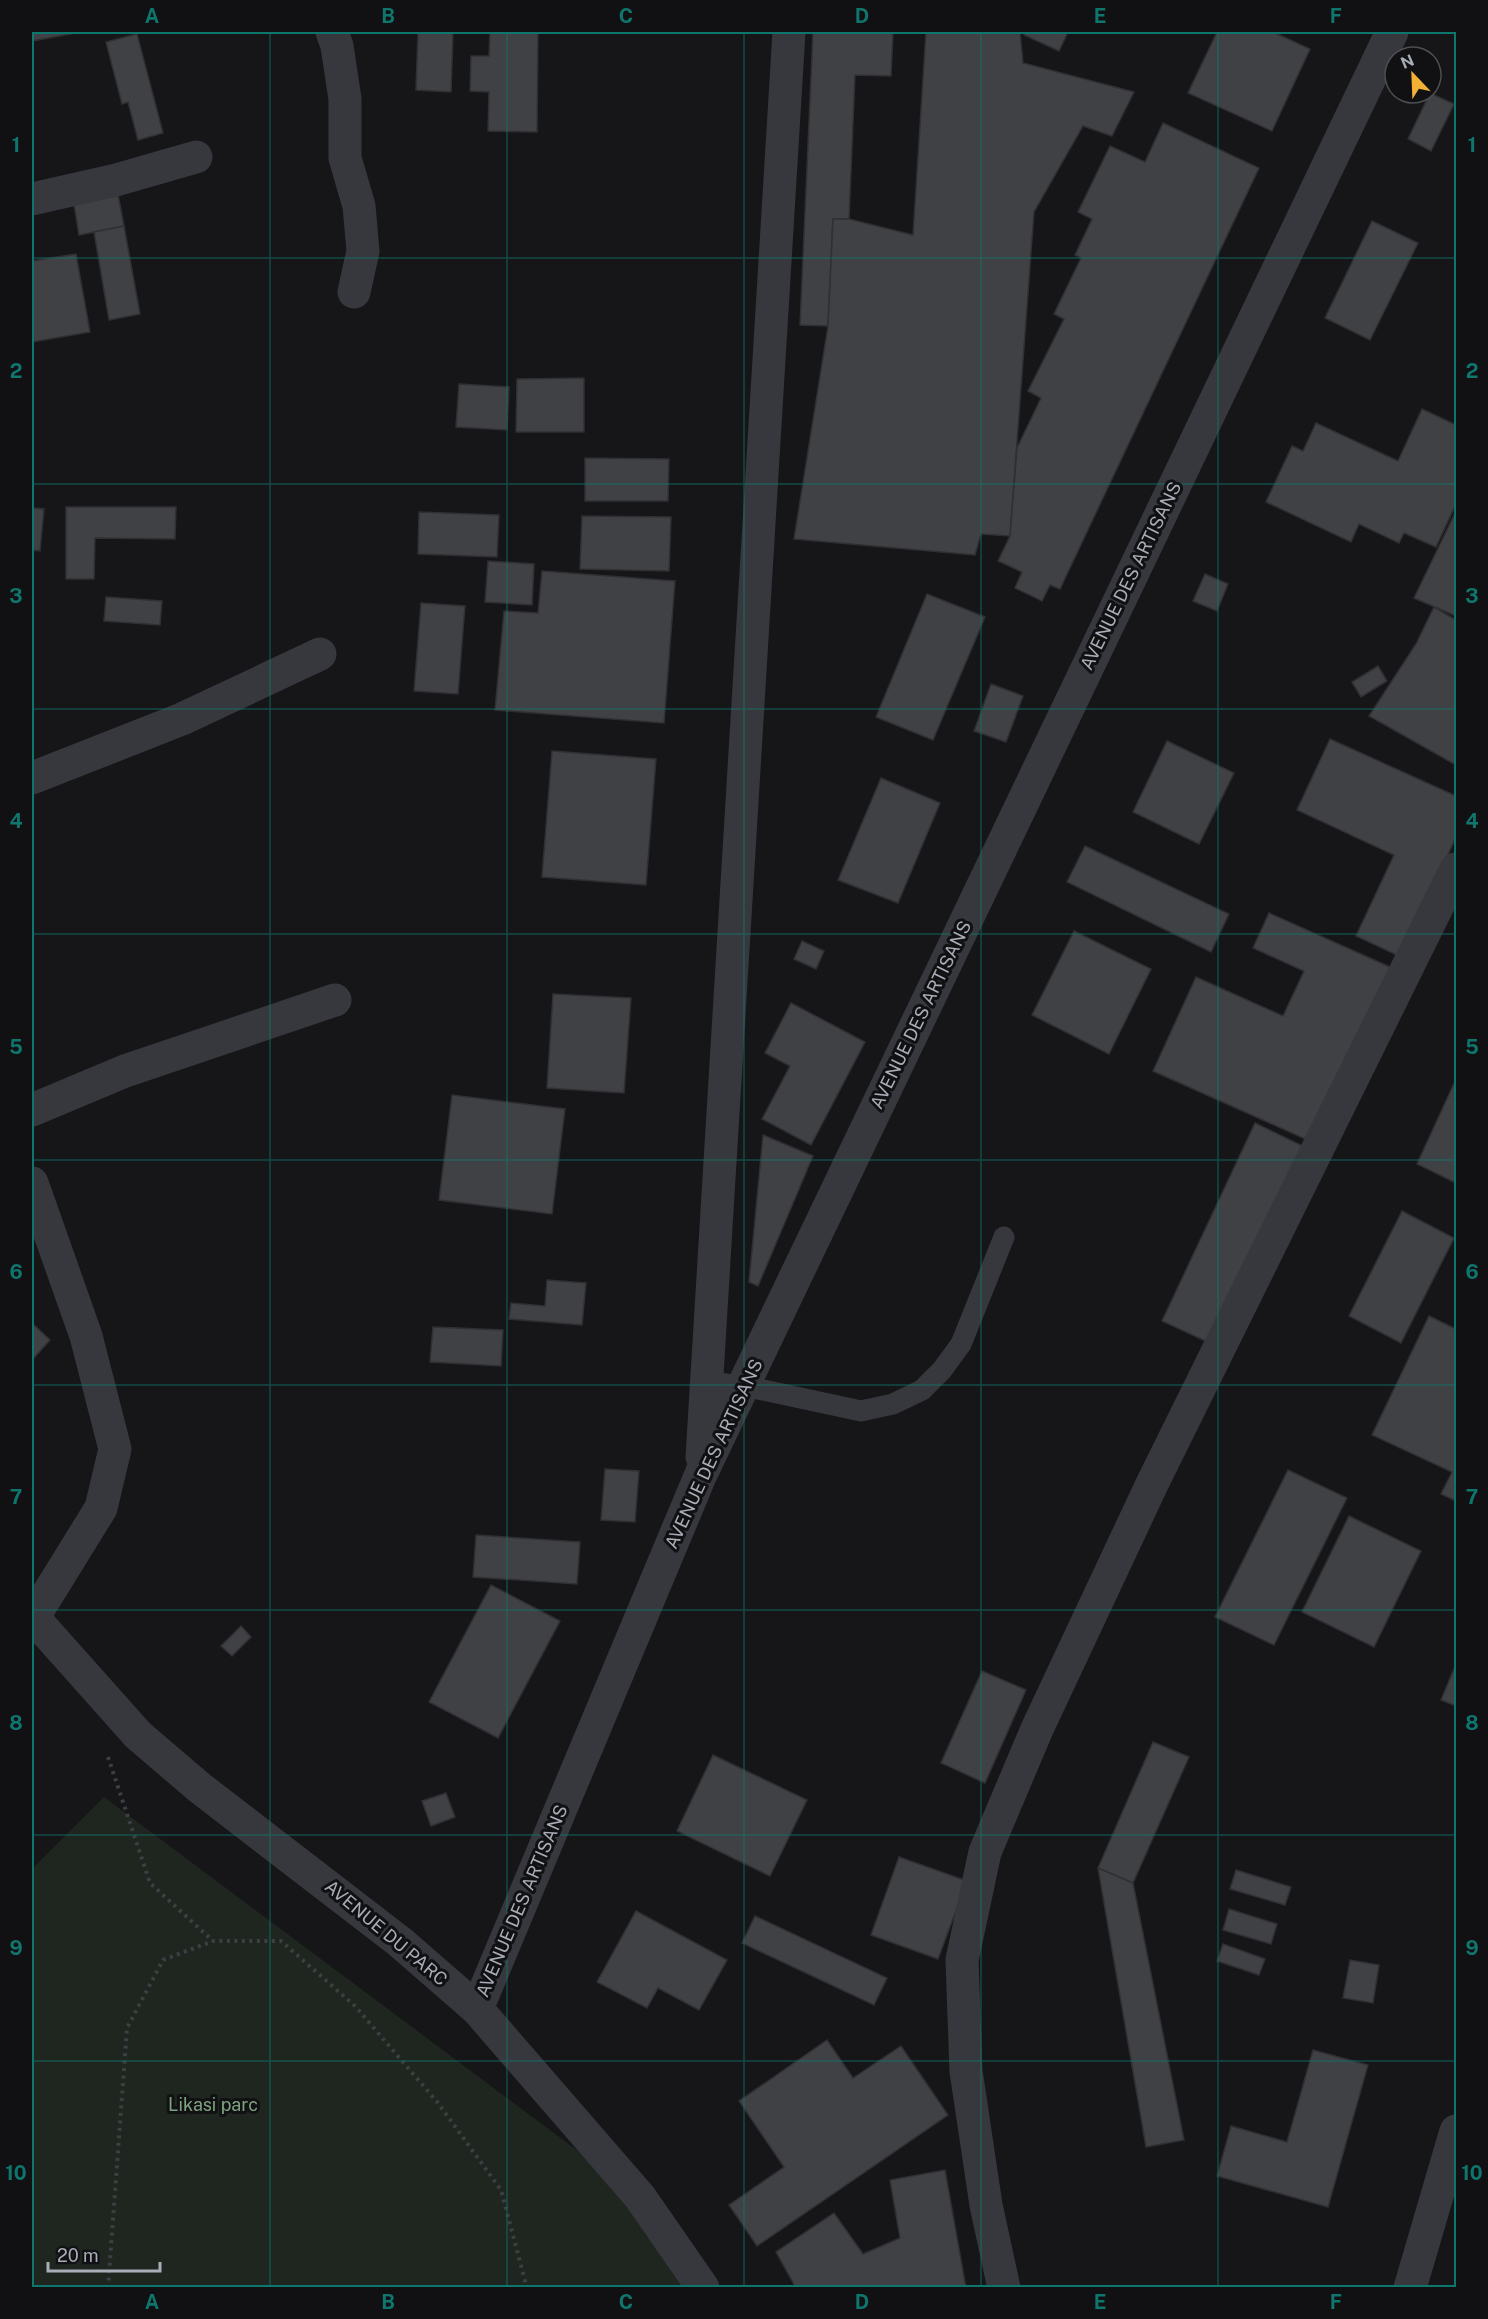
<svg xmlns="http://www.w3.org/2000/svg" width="1488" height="2319" font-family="'Public Sans',sans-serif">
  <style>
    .green { fill: #1e261f }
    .building { fill: #404145; stroke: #303034; stroke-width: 1.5 }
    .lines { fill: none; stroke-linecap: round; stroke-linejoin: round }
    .path { stroke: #3d3f44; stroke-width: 4; stroke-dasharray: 3 4.5; stroke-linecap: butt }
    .service { stroke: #37383d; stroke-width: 21 }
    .minor { stroke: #37383d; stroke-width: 33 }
    .grid { fill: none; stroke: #0f766e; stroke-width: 1.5; stroke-opacity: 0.55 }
    .labels { text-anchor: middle; stroke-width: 6; stroke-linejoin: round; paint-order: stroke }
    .street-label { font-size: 18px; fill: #a8adb8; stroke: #111113 }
    .park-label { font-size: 18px; fill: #7fa381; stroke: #111113 }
    .neatline { fill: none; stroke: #0f766e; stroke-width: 2 }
    .grid-label { font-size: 20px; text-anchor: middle; font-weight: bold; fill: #0f766e }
  </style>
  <rect width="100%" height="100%" fill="#161618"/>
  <path class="green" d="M 104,1797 L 629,2189 L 683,2288 L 32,2288 L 32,1869 Z"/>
  <g class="building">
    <path d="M 32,32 L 81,32 L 32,41 Z"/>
    <path d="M 418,32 L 453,33 L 451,92 L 416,90 Z"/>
    <path d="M 490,32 L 538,32 L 537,132 L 488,131 L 489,92 L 470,91 L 471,56 L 489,56 Z"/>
    <path d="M 813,32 L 893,32 L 891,76 L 855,75 L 849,219 L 833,219 L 828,326 L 800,325 Z"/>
    <path d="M 926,32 L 1020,32 L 1023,63 L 1134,92 L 1112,136 L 1083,126 L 1034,212 L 1010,536 L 981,534 L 975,555 L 794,539 L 828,326 L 833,219 L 849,219 L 913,235 Z"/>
    <path d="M 1026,32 L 1068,32 L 1059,51 L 1024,35 Z"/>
    <path d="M 1217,32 L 1273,32 L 1310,49 L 1272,131 L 1188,93 Z"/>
    <path d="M 137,34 L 163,133 L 138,140 L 128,102 L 122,104 L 106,42 Z"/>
    <path d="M 1430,93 L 1454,104 L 1431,151 L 1408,139 Z"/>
    <path d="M 1163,123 L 1259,168 L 1060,589 L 1050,585 L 1042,601 L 1015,588 L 1022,572 L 998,561 L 1010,536 L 1017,448 L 1041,398 L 1028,391 L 1064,319 L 1054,314 L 1081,258 L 1075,255 L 1092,219 L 1078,212 L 1110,146 L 1145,162 Z"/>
    <path d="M 116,184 L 124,226 L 79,235 L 72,192 Z"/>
    <path d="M 1372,221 L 1418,243 L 1370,340 L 1325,318 Z"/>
    <path d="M 124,226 L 140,314 L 109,320 L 94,232 Z"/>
    <path d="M 76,254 L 90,332 L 32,342 L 32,261 Z"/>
    <path d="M 584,378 L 584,432 L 516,432 L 517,379 Z"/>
    <path d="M 459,384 L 509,387 L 507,430 L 456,427 Z"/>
    <path d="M 1422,409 L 1456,425 L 1456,504 L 1436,547 L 1404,533 L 1399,543 L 1359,524 L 1351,542 L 1266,502 L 1292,446 L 1303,451 L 1316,423 L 1398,461 Z"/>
    <path d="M 585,458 L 669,459 L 668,501 L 585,501 Z"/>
    <path d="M 66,507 L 176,507 L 175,539 L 95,538 L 94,579 L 66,579 Z"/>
    <path d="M 32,508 L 44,509 L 40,551 L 32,550 Z"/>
    <path d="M 1456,511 L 1456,616 L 1414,598 Z"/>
    <path d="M 419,512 L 499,515 L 497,557 L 418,554 Z"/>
    <path d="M 582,516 L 671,517 L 669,571 L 580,569 Z"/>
    <path d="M 488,561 L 534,564 L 532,605 L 485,602 Z"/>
    <path d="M 542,571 L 675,581 L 664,723 L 495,710 L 504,611 L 538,613 Z"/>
    <path d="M 1205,574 L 1228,584 L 1217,611 L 1193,601 Z"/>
    <path d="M 927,594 L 985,617 L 933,740 L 876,717 Z"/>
    <path d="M 106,597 L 162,601 L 160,625 L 104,621 Z"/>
    <path d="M 421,603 L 465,606 L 458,694 L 414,691 Z"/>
    <path d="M 1434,607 L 1456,620 L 1456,765 L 1369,716 L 1416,644 Z"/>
    <path d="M 1378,666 L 1387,681 L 1361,697 L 1352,682 Z"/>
    <path d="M 991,684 L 1023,696 L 1006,742 L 974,731 Z"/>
    <path d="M 1330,739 L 1456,796 L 1456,837 L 1401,957 L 1356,936 L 1394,855 L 1297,810 Z"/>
    <path d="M 1167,741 L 1234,773 L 1199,844 L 1133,812 Z"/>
    <path d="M 552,751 L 656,759 L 646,885 L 542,877 Z"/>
    <path d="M 881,778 L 940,803 L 898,903 L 838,880 Z"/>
    <path d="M 1085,846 L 1229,914 L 1211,952 L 1067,882 Z"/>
    <path d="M 1269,913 L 1390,967 L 1312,1142 L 1153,1071 L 1196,977 L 1283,1016 L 1304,971 L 1253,948 Z"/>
    <path d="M 1074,931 L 1151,969 L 1109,1054 L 1032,1015 Z"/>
    <path d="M 802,941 L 824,951 L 816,969 L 794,959 Z"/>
    <path d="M 553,994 L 631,998 L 624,1093 L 547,1088 Z"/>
    <path d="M 791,1003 L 865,1042 L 811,1145 L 762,1119 L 790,1066 L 765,1053 Z"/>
    <path d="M 1456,1079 L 1456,1183 L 1417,1164 Z"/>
    <path d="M 452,1095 L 565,1109 L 552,1214 L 439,1200 Z"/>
    <path d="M 1255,1123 L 1307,1148 L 1214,1345 L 1162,1321 Z"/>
    <path d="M 763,1135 L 813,1156 L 758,1286 L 749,1282 Z"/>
    <path d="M 1402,1211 L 1454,1238 L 1401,1343 L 1349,1316 Z"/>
    <path d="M 547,1280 L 586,1283 L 582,1325 L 509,1319 L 511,1303 L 545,1306 Z"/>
    <path d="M 1429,1316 L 1456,1329 L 1456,1501 L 1441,1494 L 1452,1472 L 1372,1435 Z"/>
    <path d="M 32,1323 L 50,1340 L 32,1360 Z"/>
    <path d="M 433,1327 L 503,1330 L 501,1366 L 430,1362 Z"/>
    <path d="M 605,1469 L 639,1471 L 635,1522 L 601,1520 Z"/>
    <path d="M 1288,1470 L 1347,1498 L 1274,1645 L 1215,1617 Z"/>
    <path d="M 1349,1516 L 1421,1551 L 1374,1647 L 1302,1612 Z"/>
    <path d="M 476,1535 L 580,1542 L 577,1584 L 473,1577 Z"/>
    <path d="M 491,1585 L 560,1621 L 498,1738 L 429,1702 Z"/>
    <path d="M 241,1626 L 251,1637 L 232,1656 L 221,1646 Z"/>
    <path d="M 1456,1664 L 1456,1706 L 1441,1700 Z"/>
    <path d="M 982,1671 L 1026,1690 L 985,1783 L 941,1763 Z"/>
    <path d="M 1153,1742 L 1189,1757 L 1133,1883 L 1098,1868 Z"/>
    <path d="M 713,1755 L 807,1800 L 770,1876 L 677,1831 Z"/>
    <path d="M 446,1793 L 455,1817 L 431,1826 L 422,1801 Z"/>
    <path d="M 899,1857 L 967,1881 L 938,1959 L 871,1935 Z"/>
    <path d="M 1098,1868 L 1133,1883 L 1184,2140 L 1146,2147 Z"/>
    <path d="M 1236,1870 L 1291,1887 L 1285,1905 L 1230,1889 Z"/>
    <path d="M 1229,1909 L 1277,1924 L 1271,1944 L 1223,1930 Z"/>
    <path d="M 636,1911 L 727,1960 L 699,2010 L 658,1988 L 647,2008 L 597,1982 Z"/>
    <path d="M 755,1916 L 887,1978 L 874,2005 L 742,1943 Z"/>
    <path d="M 1223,1944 L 1265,1959 L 1259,1975 L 1217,1961 Z"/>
    <path d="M 1350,1960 L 1379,1965 L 1373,2003 L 1343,1998 Z"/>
    <path d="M 827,2040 L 853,2078 L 901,2046 L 948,2115 L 757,2246 L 729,2205 L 784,2167 L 739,2101 Z"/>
    <path d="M 1313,2050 L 1368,2065 L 1328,2207 L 1217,2176 L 1231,2126 L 1287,2142 Z"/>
    <path d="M 945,2170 L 966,2288 L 796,2288 L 776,2252 L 834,2213 L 863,2254 L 900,2238 L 890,2180 Z"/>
  </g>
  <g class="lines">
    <g class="path">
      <path d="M 108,1757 L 150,1883 L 213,1941"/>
      <path d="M 108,2288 L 127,2028 L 163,1960 L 213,1941 L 281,1941 L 355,2006 L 438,2103 L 501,2190 L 527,2288"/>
    </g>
    <path class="service" d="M 707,1382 L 744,1386 L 861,1411 L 893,1404 L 922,1390 L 942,1370 L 961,1344 L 1004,1237"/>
    <g class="minor">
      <path d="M 332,32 L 337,46 L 345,99 L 345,158 L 359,206 L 363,251 L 354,292"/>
      <path d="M 32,199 L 116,180 L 196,157"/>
      <path d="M 32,778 L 182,719 L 320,654"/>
      <path d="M 32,1110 L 125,1071 L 335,1000"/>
      <path d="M 32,1183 L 86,1336 L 115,1449 L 101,1508 L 33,1618 L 32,1628"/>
      <path d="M 702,1457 L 789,32"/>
      <path d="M 32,1616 L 138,1735 L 200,1788 L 400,1942 L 477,2009 L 640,2197 L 703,2288"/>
      <path d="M 477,2009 L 701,1474 L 1392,32"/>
      <path d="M 1004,2288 L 986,2205 L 966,2071 L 962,1960 L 985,1852 L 1037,1729 L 1152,1484 L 1456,869"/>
      <path d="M 1410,2288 L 1456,2131"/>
    </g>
  </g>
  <path class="grid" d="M 270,32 L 270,2288M 507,32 L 507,2288M 744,32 L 744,2288M 981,32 L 981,2288M 1218,32 L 1218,2288M 32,258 L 1456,258M 32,484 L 1456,484M 32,709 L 1456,709M 32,934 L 1456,934M 32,1160 L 1456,1160M 32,1385 L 1456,1385M 32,1610 L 1456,1610M 32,1835 L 1456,1835M 32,2061 L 1456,2061"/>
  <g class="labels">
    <g class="street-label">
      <text transform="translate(1131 576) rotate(-64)" y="6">AVENUE DES ARTISANS</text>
      <text transform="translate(921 1015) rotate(-64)" y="6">AVENUE DES ARTISANS</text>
      <text transform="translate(714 1454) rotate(-65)" y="6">AVENUE DES ARTISANS</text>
      <text transform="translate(522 1901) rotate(-67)" y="6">AVENUE DES ARTISANS</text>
      <text transform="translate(386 1933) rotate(40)" y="6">AVENUE DU PARC</text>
    </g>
    <g class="park-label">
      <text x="213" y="2111">Likasi parc</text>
    </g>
  </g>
  <rect width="1488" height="2319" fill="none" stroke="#111113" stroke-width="66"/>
  <g transform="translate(1413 75) rotate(337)"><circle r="28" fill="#111113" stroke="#4d4f55" stroke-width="1.5"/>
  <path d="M0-4.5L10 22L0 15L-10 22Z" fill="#f2b134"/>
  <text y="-9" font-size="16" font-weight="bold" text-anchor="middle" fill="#a8adb8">N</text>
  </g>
  <path d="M48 2262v9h112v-9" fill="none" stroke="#a8adb8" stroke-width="3"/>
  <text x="57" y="2262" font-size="18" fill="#a8adb8" stroke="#111113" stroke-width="4.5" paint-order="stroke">20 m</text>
  <rect x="33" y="33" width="1422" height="2253" class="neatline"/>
  <g class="grid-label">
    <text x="152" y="23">A</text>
    <text x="388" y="23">B</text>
    <text x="626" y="23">C</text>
    <text x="862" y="23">D</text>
    <text x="1100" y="23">E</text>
    <text x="1336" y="23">F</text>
    <text x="16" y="152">1</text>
    <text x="1472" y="152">1</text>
    <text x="16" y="378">2</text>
    <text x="1472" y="378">2</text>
    <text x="16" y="603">3</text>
    <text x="1472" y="603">3</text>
    <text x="16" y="828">4</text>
    <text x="1472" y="828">4</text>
    <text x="16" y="1054">5</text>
    <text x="1472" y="1054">5</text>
    <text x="16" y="1279">6</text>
    <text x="1472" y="1279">6</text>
    <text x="16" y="1504">7</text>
    <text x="1472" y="1504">7</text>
    <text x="16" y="1730">8</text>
    <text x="1472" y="1730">8</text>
    <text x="16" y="1955">9</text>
    <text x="1472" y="1955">9</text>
    <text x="16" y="2180">10</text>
    <text x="1472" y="2180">10</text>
    <text x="152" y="2309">A</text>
    <text x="388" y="2309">B</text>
    <text x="626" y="2309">C</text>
    <text x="862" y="2309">D</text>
    <text x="1100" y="2309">E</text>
    <text x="1336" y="2309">F</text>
  </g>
</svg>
